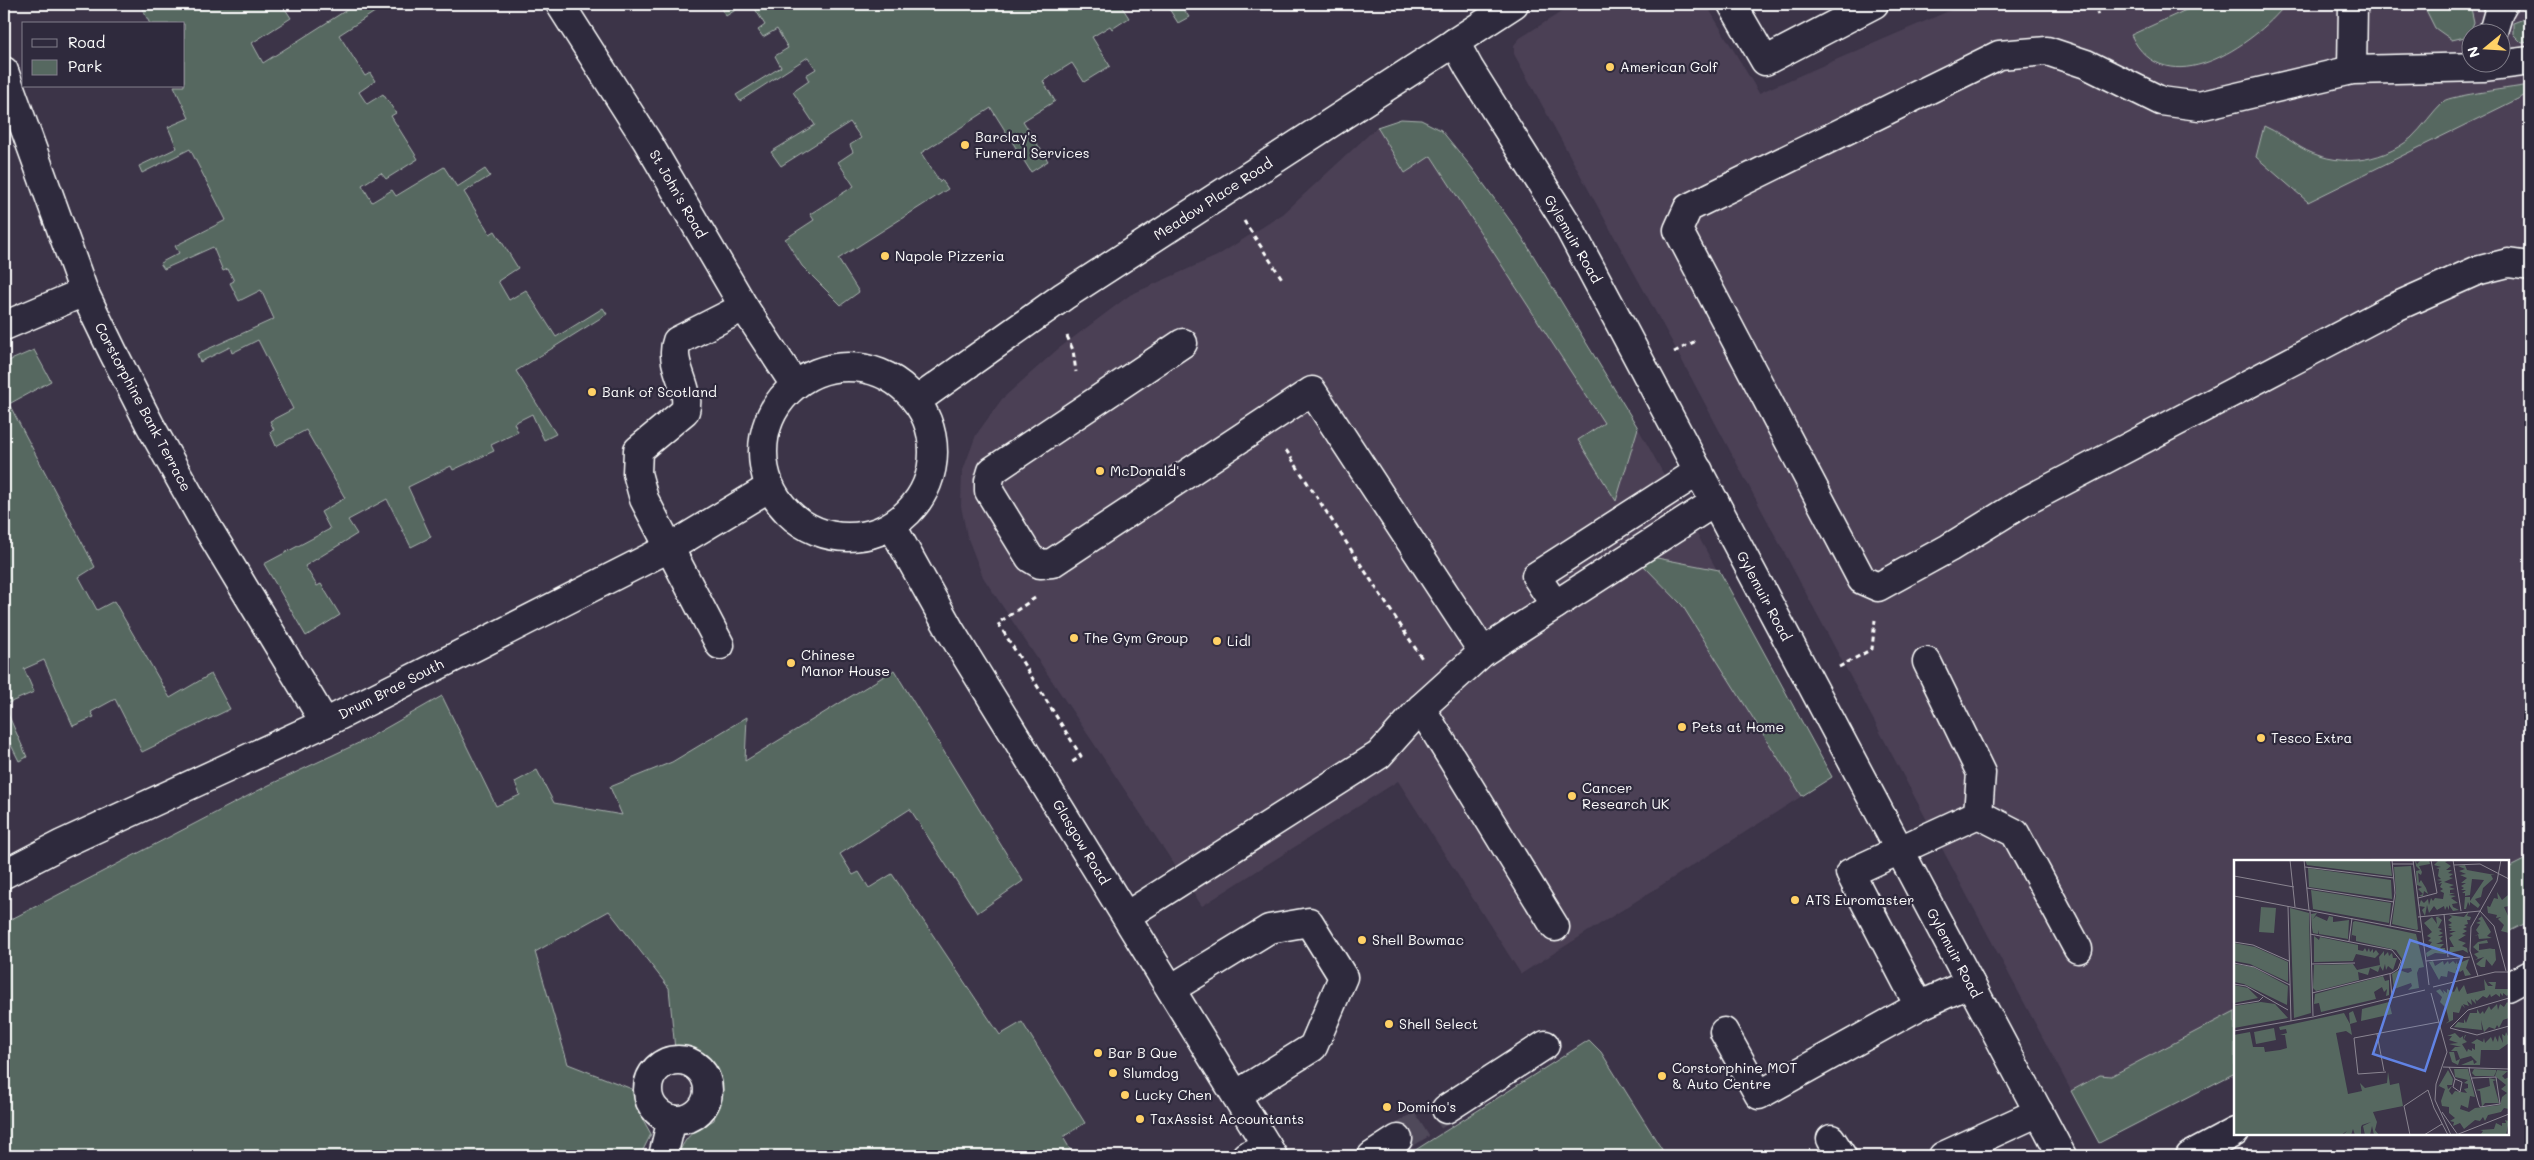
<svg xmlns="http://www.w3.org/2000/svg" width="2534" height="1160" font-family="Mali,sans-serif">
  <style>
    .built { fill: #4b4055; fill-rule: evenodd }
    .green { fill: #566860; stroke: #aab4b0 }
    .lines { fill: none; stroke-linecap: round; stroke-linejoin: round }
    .minor-tunnel { stroke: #50485a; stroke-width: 28; stroke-dasharray: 28 14; stroke-linecap: butt }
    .minor-casing { stroke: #fff; stroke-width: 31 }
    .major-casing { stroke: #fff; stroke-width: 31 }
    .path { stroke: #fff; stroke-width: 3; stroke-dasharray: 5 4; stroke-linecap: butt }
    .minor { stroke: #2f2a3d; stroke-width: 28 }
    .major { stroke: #2f2a3d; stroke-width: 28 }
    .poi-dot { fill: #ffd166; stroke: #2f2a3d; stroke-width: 2 }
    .labels { text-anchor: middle; stroke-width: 4.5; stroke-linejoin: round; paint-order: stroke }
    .poi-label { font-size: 14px; fill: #fff; stroke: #2f2a3d; text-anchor: start }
    .street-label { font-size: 14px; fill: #fff; stroke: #2f2a3d }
    .inset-road { fill: none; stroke: #8a8591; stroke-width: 1 }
    .view { fill: #6183e4; fill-opacity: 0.15; stroke: #6183e4; stroke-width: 2.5 }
    .inset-edge { fill: none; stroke: #fff; stroke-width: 2.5 }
  </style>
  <rect width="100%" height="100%" fill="#3c3448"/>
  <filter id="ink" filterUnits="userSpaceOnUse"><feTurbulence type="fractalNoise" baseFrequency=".02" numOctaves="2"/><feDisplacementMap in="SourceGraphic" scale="10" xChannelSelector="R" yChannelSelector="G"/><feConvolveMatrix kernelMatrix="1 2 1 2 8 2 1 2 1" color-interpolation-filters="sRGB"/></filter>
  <g filter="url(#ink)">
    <g class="built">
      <path d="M 1574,4 L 1706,4 L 1759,93 L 1965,4 L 2530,4 L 2530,921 L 2508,932 L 2508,861 L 2235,861 L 2235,1073 L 2099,1143 L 1670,338 L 1514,54 L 1514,45 L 1520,38 ZM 2472,32 L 2502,32 L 2502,62 L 2472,62 Z"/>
      <path d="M 1401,119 L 1421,120 L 1441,130 L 1472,168 L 1522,237 L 1638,428 L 1832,777 L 1521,974 L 1398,781 L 1202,906 L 983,577 L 967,536 L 961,506 L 962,473 L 976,435 L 1002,399 L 1058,349 L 1130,295 L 1217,256 L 1283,214 L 1377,127 Z"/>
    </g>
    <g class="green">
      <path d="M 140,4 L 282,4 L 291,18 L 252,43 L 263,63 L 356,4 L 383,4 L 384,6 L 339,35 L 365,76 L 370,73 L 375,81 L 359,92 L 367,104 L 383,94 L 396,113 L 391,116 L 418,159 L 386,179 L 381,173 L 362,185 L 372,202 L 392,190 L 396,196 L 444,167 L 457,187 L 485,169 L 490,176 L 464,192 L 490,234 L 495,231 L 518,268 L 498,281 L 509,300 L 526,290 L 556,337 L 603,308 L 607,314 L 516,371 L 556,434 L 544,440 L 532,414 L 514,423 L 518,432 L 491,445 L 494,451 L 453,470 L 451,466 L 408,487 L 431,537 L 411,547 L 387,499 L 348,520 L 357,534 L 305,566 L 317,586 L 321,584 L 340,615 L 306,636 L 264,564 L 330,529 L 321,512 L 345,498 L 306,430 L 276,446 L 270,432 L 274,430 L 270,421 L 293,409 L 258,340 L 232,353 L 230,347 L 200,362 L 197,354 L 274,319 L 261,290 L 239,301 L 230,283 L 234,281 L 228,269 L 223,271 L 213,247 L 164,269 L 160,263 L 179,253 L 175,246 L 226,220 L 190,149 L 142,173 L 139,166 L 177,148 L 168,127 L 189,118 L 174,86 L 184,86 L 184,24 L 150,24 Z"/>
      <path d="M 718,4 L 745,4 L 726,16 Z"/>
      <path d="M 752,4 L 1120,4 L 1129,18 L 1112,29 L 1110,26 L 1092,37 L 1110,66 L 1084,82 L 1072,63 L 1043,81 L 1055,101 L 1023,121 L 1048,161 L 1031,172 L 991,108 L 921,153 L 940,182 L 942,180 L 948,189 L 838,259 L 859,292 L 841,305 L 802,266 L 785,239 L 814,220 L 810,214 L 854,186 L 838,162 L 853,152 L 850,145 L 861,138 L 850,122 L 781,166 L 771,152 L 815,125 L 793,92 L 809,81 L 806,75 L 816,69 L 808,57 L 740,101 L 736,95 L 781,67 L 775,56 L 788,48 L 777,29 L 763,37 L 758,30 L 765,25 Z"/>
      <path d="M 1166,4 L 1180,4 L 1189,17 L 1178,23 Z"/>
      <path d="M 2199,4 L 2286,4 C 2254,45 2165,106 2131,35 Z"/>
      <path d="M 2423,4 L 2470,4 L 2474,22 L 2469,36 L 2452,40 L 2435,28 Z"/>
      <path d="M 2524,19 L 2530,20 L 2530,42 L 2522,43 L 2513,34 L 2513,23 Z"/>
      <path d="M 2530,85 L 2530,93 L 2308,202 L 2256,157 L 2264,126 C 2277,132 2288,139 2300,147 C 2335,168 2380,164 2411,138 C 2423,127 2432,112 2444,101 C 2449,96 2518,87 2530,85 Z"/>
      <path d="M 1401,119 L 1421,120 L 1441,130 L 1472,168 L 1522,237 L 1638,428 L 1616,501 L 1578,440 L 1604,423 L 1431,156 L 1405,173 L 1377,127 Z"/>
      <path d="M 34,350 L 51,381 L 9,404 L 95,567 L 79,577 L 97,610 L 114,601 L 170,698 L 211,674 L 230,709 L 142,752 L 115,699 L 91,712 L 94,717 L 73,726 L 44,660 L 24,669 L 34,692 L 4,705 L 4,363 Z"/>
      <path d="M 1652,557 L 1719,570 L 1832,777 L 1802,796 L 1682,605 L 1642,564 Z"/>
      <path d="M 894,670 L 1023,881 L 977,913 L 910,809 L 840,854 L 853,875 L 859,872 L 869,888 L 892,874 L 1000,1035 L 1022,1022 L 1085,1123 L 1063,1137 L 1074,1156 L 678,1156 C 686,1134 694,1131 714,1120 C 715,1112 719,1105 719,1097 C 720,1066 706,1051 675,1050 L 669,988 L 609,911 L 535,952 L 568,1064 L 632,1089 L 636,1107 L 651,1134 L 640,1156 L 4,1156 L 4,923 L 269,785 L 365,740 L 442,696 L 496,806 L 520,795 L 515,782 L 537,770 L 554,803 L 622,815 L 610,787 L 672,762 L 747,717 L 745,761 Z"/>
      <path d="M 4,705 L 27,757 L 19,761 L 9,741 L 4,743 Z"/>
      <path d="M 2530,857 L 2530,921 L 2508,932 L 2508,868 Z"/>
      <path d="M 2235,1011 L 2235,1073 L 2099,1143 L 2071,1091 L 2100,1075 L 2111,1076 Z"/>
      <path d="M 1589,1040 L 1601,1052 L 1666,1156 L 1406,1156 Z"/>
    </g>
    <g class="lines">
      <path class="minor-tunnel" d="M 1398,1139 L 1446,1109"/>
      <defs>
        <g id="minor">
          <path d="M 1732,4 L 1765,61 L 1874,4"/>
          <path d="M 2493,32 L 2499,11 L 2503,4"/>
          <path d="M 1455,42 L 1469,68 L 1567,224 L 2062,1156"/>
          <path d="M 2530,61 L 2483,67 L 2352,70 L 2199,106 L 2161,101 L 2086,64 L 2047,51 L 1999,55 L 1688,208 L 1678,230 L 1862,580 L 1878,587 L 1949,548 L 2022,503 L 2391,309 L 2476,271 L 2508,263 L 2530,266"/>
          <path d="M 2352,70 L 2353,4"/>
          <path d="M 4,71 L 84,292 L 113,352 L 150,425 L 206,525 L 325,723"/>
          <path d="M 4,326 L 84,292"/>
          <path d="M 1183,343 L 992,471 L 989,481 L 989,491 L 1030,558 L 1040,564 L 1052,563 L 1312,391 L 1483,652 L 1555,605 L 1536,576 L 1699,471"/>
          <path d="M 1555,605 L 1715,502"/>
          <path d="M 720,645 L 644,499 L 637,473 L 638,450 L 685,411 C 692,387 668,365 677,341 L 744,307"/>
          <path d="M 1483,652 L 1421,708 L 1555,927"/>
          <path d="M 1927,662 L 1981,773 L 1978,814 L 2015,833 L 2078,949"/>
          <path d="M 1126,916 L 1379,755 L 1421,708"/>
          <path d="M 2508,987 L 2530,975"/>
          <path d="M 1171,989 L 1269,929 L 1309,922 L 1343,977 L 1313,1047 L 1236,1095"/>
          <path d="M 1919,1006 L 1850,873 L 1978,814"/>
          <path d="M 1724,1032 L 1759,1095 L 1919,1006 L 1970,983"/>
          <circle cx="678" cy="1090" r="30"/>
          <path d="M 1446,1109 L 1545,1045"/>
          <path d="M 1831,1139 L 1842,1156"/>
          <path d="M 663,1156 L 672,1119"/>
          <path d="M 1246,1156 L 1267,1146"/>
          <path d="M 1372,1156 L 1398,1139"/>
          <path d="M 1943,1156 L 2039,1112"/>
          <path d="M 2190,1156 L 2235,1132"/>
        </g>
        <g id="major">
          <path d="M 560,4 L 647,141 L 744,307 L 795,385"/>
          <circle cx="848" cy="452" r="85"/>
          <path d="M 916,401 L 1064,296 L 1514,4"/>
          <path d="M 892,526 L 950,630 L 1273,1156"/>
          <path d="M 4,874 L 62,844 L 325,723 L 669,548 L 770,487"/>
        </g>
      </defs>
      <use href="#minor" class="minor-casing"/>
      <use href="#major" class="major-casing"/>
      <g class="path">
        <path d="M 2093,4 L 2098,15"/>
        <path d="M 1244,221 L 1283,280"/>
        <path d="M 1067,336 L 1073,350 L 1076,372"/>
        <path d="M 1674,352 L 1698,340"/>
        <path d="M 1286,450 L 1423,660"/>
        <path d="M 1035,598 L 998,623 L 1081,756 L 1071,763"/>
        <path d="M 1839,667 L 1872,649 L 1875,620"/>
      </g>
      <use href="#minor" class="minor"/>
      <use href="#major" class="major"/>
    </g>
  </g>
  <g class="poi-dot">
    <circle cx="1610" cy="67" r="5"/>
    <circle cx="965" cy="145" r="5"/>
    <circle cx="885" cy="256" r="5"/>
    <circle cx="592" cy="392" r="5"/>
    <circle cx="1100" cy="471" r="5"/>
    <circle cx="1074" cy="638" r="5"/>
    <circle cx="1217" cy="641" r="5"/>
    <circle cx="791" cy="663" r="5"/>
    <circle cx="1682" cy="727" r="5"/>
    <circle cx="2261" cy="738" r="5"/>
    <circle cx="1572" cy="796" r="5"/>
    <circle cx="1795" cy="900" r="5"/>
    <circle cx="1362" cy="940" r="5"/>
    <circle cx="1389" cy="1024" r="5"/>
    <circle cx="1098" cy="1053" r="5"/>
    <circle cx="1113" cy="1073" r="5"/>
    <circle cx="1662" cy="1076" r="5"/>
    <circle cx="1125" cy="1095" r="5"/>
    <circle cx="1387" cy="1107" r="5"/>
    <circle cx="1140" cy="1119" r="5"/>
  </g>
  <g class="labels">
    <g class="poi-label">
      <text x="1620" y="72">American Golf</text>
      <text x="975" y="142">Barclay's<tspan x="975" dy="16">Funeral Services</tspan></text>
      <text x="895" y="261">Napole Pizzeria</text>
      <text x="602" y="397">Bank of Scotland</text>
      <text x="1110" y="476">McDonald's</text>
      <text x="1084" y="643">The Gym Group</text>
      <text x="1227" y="646">Lidl</text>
      <text x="801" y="660">Chinese<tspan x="801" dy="16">Manor House</tspan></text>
      <text x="1692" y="732">Pets at Home</text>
      <text x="2271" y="743">Tesco Extra</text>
      <text x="1582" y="793">Cancer<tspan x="1582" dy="16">Research UK</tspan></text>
      <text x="1805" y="905">ATS Euromaster</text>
      <text x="1372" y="945">Shell Bowmac</text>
      <text x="1399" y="1029">Shell Select</text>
      <text x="1108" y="1058">Bar B Que</text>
      <text x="1672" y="1073">Corstorphine MOT<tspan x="1672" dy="16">&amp; Auto Centre</tspan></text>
      <text x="1123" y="1078">Slumdog</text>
      <text x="1135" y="1100">Lucky Chen</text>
      <text x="1397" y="1112">Domino's</text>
      <text x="1150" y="1124">TaxAssist Accountants</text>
    </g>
    <g class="street-label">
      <text transform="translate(678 194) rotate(60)" y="5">St John's Road</text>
      <text transform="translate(1213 199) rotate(-33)" y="5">Meadow Place Road</text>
      <text transform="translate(1573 239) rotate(60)" y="5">Gylemuir Road</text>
      <text transform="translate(143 407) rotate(62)" y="5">Corstorphine Bank Terrace</text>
      <text transform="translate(1764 596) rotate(62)" y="5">Gylemuir Road</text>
      <text transform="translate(391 689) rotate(-27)" y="5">Drum Brae South</text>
      <text transform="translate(1081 842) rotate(59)" y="5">Glasgow Road</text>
      <text transform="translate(1954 953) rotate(62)" y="5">Gylemuir Road</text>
    </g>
  </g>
  <g transform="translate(2234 860)">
    <rect width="275" height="275" fill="#3c3448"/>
    <path d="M 71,0 L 156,0 L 158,16 L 73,5 ZM 181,0 L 183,4 L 187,0 L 195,0 L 196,4 L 185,6 L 188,12 L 187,15 L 184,13 L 185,23 L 187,20 L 192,28 L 194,34 L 190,31 L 189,36 L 185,36 L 189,34 L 184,29 L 188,27 L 183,25 L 182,11 L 186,10 L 182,6 ZM 199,0 L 216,0 L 211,2 L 217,6 L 212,10 L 218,10 L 214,13 L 219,14 L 215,17 L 219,18 L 210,22 L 220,25 L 215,27 L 221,29 L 216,30 L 216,33 L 221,33 L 215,35 L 222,36 L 217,38 L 224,43 L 218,44 L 219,47 L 225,50 L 219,51 L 215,45 L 215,50 L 213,46 L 211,50 L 210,46 L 203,50 L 200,46 L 195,53 L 193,45 L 191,56 L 188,50 L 191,47 L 185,46 L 187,40 L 190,43 L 194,39 L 195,45 L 197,38 L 199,41 L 201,38 L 209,39 L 210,33 L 206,31 L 209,29 L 206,27 L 208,23 L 204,24 L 208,21 L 203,20 L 207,19 L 204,16 L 205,9 L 202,8 L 207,7 L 200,5 L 204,1 ZM 231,5 L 233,10 L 261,15 L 257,15 L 259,19 L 249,28 L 247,37 L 241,39 L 246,45 L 244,48 L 236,42 L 236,46 L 234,42 L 232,49 L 230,49 L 231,37 L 236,37 L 236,41 L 250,20 L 238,19 L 236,35 L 231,36 L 231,33 L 228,33 L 232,30 L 227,30 L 230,28 L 227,26 L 232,23 L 227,23 L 233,18 L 226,15 L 232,14 L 225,11 L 231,9 L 224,6 ZM 177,6 L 184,69 L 183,70 L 158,64 L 162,34 L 160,7 ZM 74,8 L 157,20 L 158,39 L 75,27 ZM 77,30 L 157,43 L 155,63 L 79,49 ZM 263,32 L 268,40 L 274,35 L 275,46 L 270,47 L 275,58 L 275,73 L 267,71 L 270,65 L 264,59 L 267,57 L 262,58 L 263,55 L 254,53 L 253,46 L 256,47 L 260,38 L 264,39 ZM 27,47 L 42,48 L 40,73 L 25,72 ZM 56,48 L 75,53 L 77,153 L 60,158 ZM 235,51 L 233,56 L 237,57 L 236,60 L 233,60 L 234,64 L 230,65 L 233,67 L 229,69 L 233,71 L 228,74 L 232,75 L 224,80 L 232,83 L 228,86 L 233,88 L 234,93 L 229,90 L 215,93 L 216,87 L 220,87 L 215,78 L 219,75 L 215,74 L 222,71 L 215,71 L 218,69 L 214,67 L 218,67 L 214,65 L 218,63 L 214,60 L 218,57 L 215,55 L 230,57 ZM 83,53 L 79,59 L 82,56 L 93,61 L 95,56 L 99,57 L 99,62 L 115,60 L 114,79 L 85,74 L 85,70 L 84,74 L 79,73 L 78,68 L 82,68 L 78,68 L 77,54 ZM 246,53 L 257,72 L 253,76 L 258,78 L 245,79 L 244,75 L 240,76 L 245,74 L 242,70 L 246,64 L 242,63 L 247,61 L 244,59 L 248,56 ZM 207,56 L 204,57 L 208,60 L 204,68 L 208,69 L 205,71 L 209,73 L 204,76 L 209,76 L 206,79 L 209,81 L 202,84 L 210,84 L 206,88 L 211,88 L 212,94 L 201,93 L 193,97 L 192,93 L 198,89 L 194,87 L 198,82 L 194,81 L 197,78 L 193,76 L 198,72 L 190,63 L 198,57 L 203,64 L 202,57 ZM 121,61 L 182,74 L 190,107 L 185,108 L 183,113 L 185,128 L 174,130 L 178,126 L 177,123 L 160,129 L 158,114 L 165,110 L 174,113 L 178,111 L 177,108 L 166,109 L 168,99 L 162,90 L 122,81 L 122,76 L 118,75 L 117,81 L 119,62 ZM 80,76 L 85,80 L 86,77 L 124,85 L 124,90 L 129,91 L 131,88 L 133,92 L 135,88 L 136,92 L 139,89 L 139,93 L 142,90 L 145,94 L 141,98 L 122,94 L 119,101 L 80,102 ZM 253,80 L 254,83 L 245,84 L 245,90 L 259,88 L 256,89 L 261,89 L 262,100 L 258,106 L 252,99 L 251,107 L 247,107 L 242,104 L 250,97 L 241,100 L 244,98 L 240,94 L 245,92 L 239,87 L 244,82 ZM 0,83 L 21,87 L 54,102 L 54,122 L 16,104 L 0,101 ZM 150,91 L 150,96 L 154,92 L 155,96 L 158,93 L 159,98 L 163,98 L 159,110 L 154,106 L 152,110 L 151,104 L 149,111 L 146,106 L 144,112 L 136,108 L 134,115 L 124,112 L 125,120 L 82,131 L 79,128 L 80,105 L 119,104 L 123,110 L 146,105 L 145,97 ZM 235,99 L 232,108 L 237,115 L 231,116 L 229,110 L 226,112 L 222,108 L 223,114 L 214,111 L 213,117 L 207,116 L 205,120 L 195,102 L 199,101 L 201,106 L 209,101 L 210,105 L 214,101 L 215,104 L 219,101 L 222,104 L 223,101 L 223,104 ZM 0,104 L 19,107 L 54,126 L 53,145 L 10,124 L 0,122 ZM 149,116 L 151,121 L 155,120 L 155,135 L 152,136 L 153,129 L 150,132 L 148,127 L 140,132 L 142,139 L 87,152 L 85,143 L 80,144 L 81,134 ZM 250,119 L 254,126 L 259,126 L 254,122 L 262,122 L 261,129 L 275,129 L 275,133 L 273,136 L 269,133 L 269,136 L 266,133 L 266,137 L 262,134 L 257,137 L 256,134 L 253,138 L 249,136 L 243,141 L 241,139 L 242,144 L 237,139 L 238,145 L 233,141 L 235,146 L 229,144 L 231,148 L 228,145 L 225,153 L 219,152 L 219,160 L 211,164 L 215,161 L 212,148 L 206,142 L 208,137 L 202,131 L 206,129 L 210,134 L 209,130 L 213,133 L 213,129 L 220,132 L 223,126 L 225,132 L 230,125 L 233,134 L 251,130 ZM 0,125 L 14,128 L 24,138 L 0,143 ZM 27,142 L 41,144 L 54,158 L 0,168 L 0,146 ZM 155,142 L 158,154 L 127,161 L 128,149 ZM 273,142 L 275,144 L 275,158 L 269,160 L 265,168 L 263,165 L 261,169 L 255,167 L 250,172 L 247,160 L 248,170 L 220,167 L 224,162 L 230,163 L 230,159 L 232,163 L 236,153 L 243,153 L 243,149 L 246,154 L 249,151 L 250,154 L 255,146 L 257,150 L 263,144 L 264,150 L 266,144 L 270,147 ZM 119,151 L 123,162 L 116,164 L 118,175 L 112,171 L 102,173 L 114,234 L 128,231 L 126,223 L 131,228 L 153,223 L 154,212 L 156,225 L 165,223 L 169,246 L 139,252 L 143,262 L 141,270 L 145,275 L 152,274 L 149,275 L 140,275 L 138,266 L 136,275 L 131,275 L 129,266 L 137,262 L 128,265 L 127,267 L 127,275 L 121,275 L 119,269 L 117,275 L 110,274 L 113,271 L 107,275 L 0,275 L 0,175 L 16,172 L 19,187 L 30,187 L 31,192 L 46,190 L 53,188 L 51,175 L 46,175 L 53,173 L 52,169 L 46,170 L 45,167 L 110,153 L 116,164 L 115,153 ZM 40,168 L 42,180 L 22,184 L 20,172 ZM 272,172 L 275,178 L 275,183 L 265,190 L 247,190 L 246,205 L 227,205 L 239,200 L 240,204 L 243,202 L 237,196 L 226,199 L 224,205 L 218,202 L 215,192 L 220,192 L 222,201 L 226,199 L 223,191 L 217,191 L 221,187 L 216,188 L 221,187 L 227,187 L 215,184 L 224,183 L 215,180 L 218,176 L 213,176 L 221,173 L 226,178 L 229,176 L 229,180 L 231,175 L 232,175 L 230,179 L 233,182 L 228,184 L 233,192 L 234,189 L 238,191 L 238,188 L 241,190 L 241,184 L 237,183 L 243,179 L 249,182 L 250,178 L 251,183 L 257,177 L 259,182 L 261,176 L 264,182 L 265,175 L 269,183 L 268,174 L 271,176 ZM 220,209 L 234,209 L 241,237 L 236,236 L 234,248 L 227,245 L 226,249 L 235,252 L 241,248 L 266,245 L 268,237 L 273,233 L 267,229 L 272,225 L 261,216 L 263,210 L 274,211 L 268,216 L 271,219 L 275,217 L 275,249 L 270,248 L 267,252 L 254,255 L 251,261 L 249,257 L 246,261 L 241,260 L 230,269 L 226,263 L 219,266 L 220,262 L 216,261 L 221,258 L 215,253 L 215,247 L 208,246 L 207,241 L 211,229 L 205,226 L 203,229 L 214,210 L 219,219 L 218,225 L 213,225 L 214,229 L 218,226 L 215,231 L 218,235 L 221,231 L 233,233 L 230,229 L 234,228 L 234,224 L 230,223 L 234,220 L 221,217 ZM 240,209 L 262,210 L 262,212 L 260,216 L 241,216 L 238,213 ZM 255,218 L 263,220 L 259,221 L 265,243 L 251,243 L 248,247 L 246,231 L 242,230 L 256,226 ZM 271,260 L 275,261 L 272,275 L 247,274 L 249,271 L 246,270 L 260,269 L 262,263 L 268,266 L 268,263 L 272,263 Z" fill="#566860"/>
    <path class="inset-road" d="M 56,0 L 61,47M 70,0 L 75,50M 179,0 L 195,125M 219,0 L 227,51M 158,4 L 179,4M 220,5 L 246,4 L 275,19M 71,7 L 160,18M 0,16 L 60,27M 73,28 L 160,42M 0,36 L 187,72M 184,38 L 203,33 L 197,0M 54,46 L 57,161M 76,50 L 79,156M 210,54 L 214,97M 184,57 L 246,51 L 260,66 L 272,111M 156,66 L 161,33 L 158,0M 76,74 L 158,90 L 167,101 L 164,109 L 158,113 L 78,133M 115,81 L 118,58M 0,82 L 19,85 L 55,101M 192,101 L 236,97M 0,103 L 20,107 L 56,125M 77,104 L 121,103M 156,114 L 158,137M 244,116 L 236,91 L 237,67 L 263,21 L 267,0M 0,124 L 12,126 L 54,150M 199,127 L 261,112 L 275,112M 197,133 L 213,192 L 202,224 L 201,240 L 217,275M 275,138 L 234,150 L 216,168 L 243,175 L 275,166M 0,145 L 25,141 L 29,137M 0,171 L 79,157 L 191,130M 143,174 L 150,211M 209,207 L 275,209M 215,207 L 221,219 L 219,227 L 226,232 L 228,222 L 221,219M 235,207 L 236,213 L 245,245 L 246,247 L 266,244 L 262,217 L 238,218M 152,212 L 124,214 L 120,178 L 205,162M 208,252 L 224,275M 176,275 L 170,246 L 194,230 L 200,248 L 214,275M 190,275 L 208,264M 222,275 L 275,254"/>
    <path class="view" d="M 176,80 L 228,97 L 191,211 L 139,194 Z"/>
    <rect width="275" height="275" class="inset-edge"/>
  </g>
  <rect width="2534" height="1160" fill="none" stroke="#2f2a3d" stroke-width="20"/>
  <rect x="10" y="10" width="2514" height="1140" fill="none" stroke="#fff" stroke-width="2" filter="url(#ink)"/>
  <rect x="22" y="22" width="162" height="65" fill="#2f2a3d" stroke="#827f8b"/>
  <rect x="32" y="39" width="25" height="8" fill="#2f2a3d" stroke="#827f8b"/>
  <text x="68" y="48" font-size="15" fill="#ffffff">Road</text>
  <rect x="32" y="60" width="25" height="15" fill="#566860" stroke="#827f8b"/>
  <text x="68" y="72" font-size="15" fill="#ffffff">Park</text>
  <g transform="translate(2486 48) rotate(252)"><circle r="24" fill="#2f2a3d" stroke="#827f8b"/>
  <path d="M0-4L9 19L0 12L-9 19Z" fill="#ffd166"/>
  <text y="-8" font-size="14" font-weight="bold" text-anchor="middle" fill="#ffffff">N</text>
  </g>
</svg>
